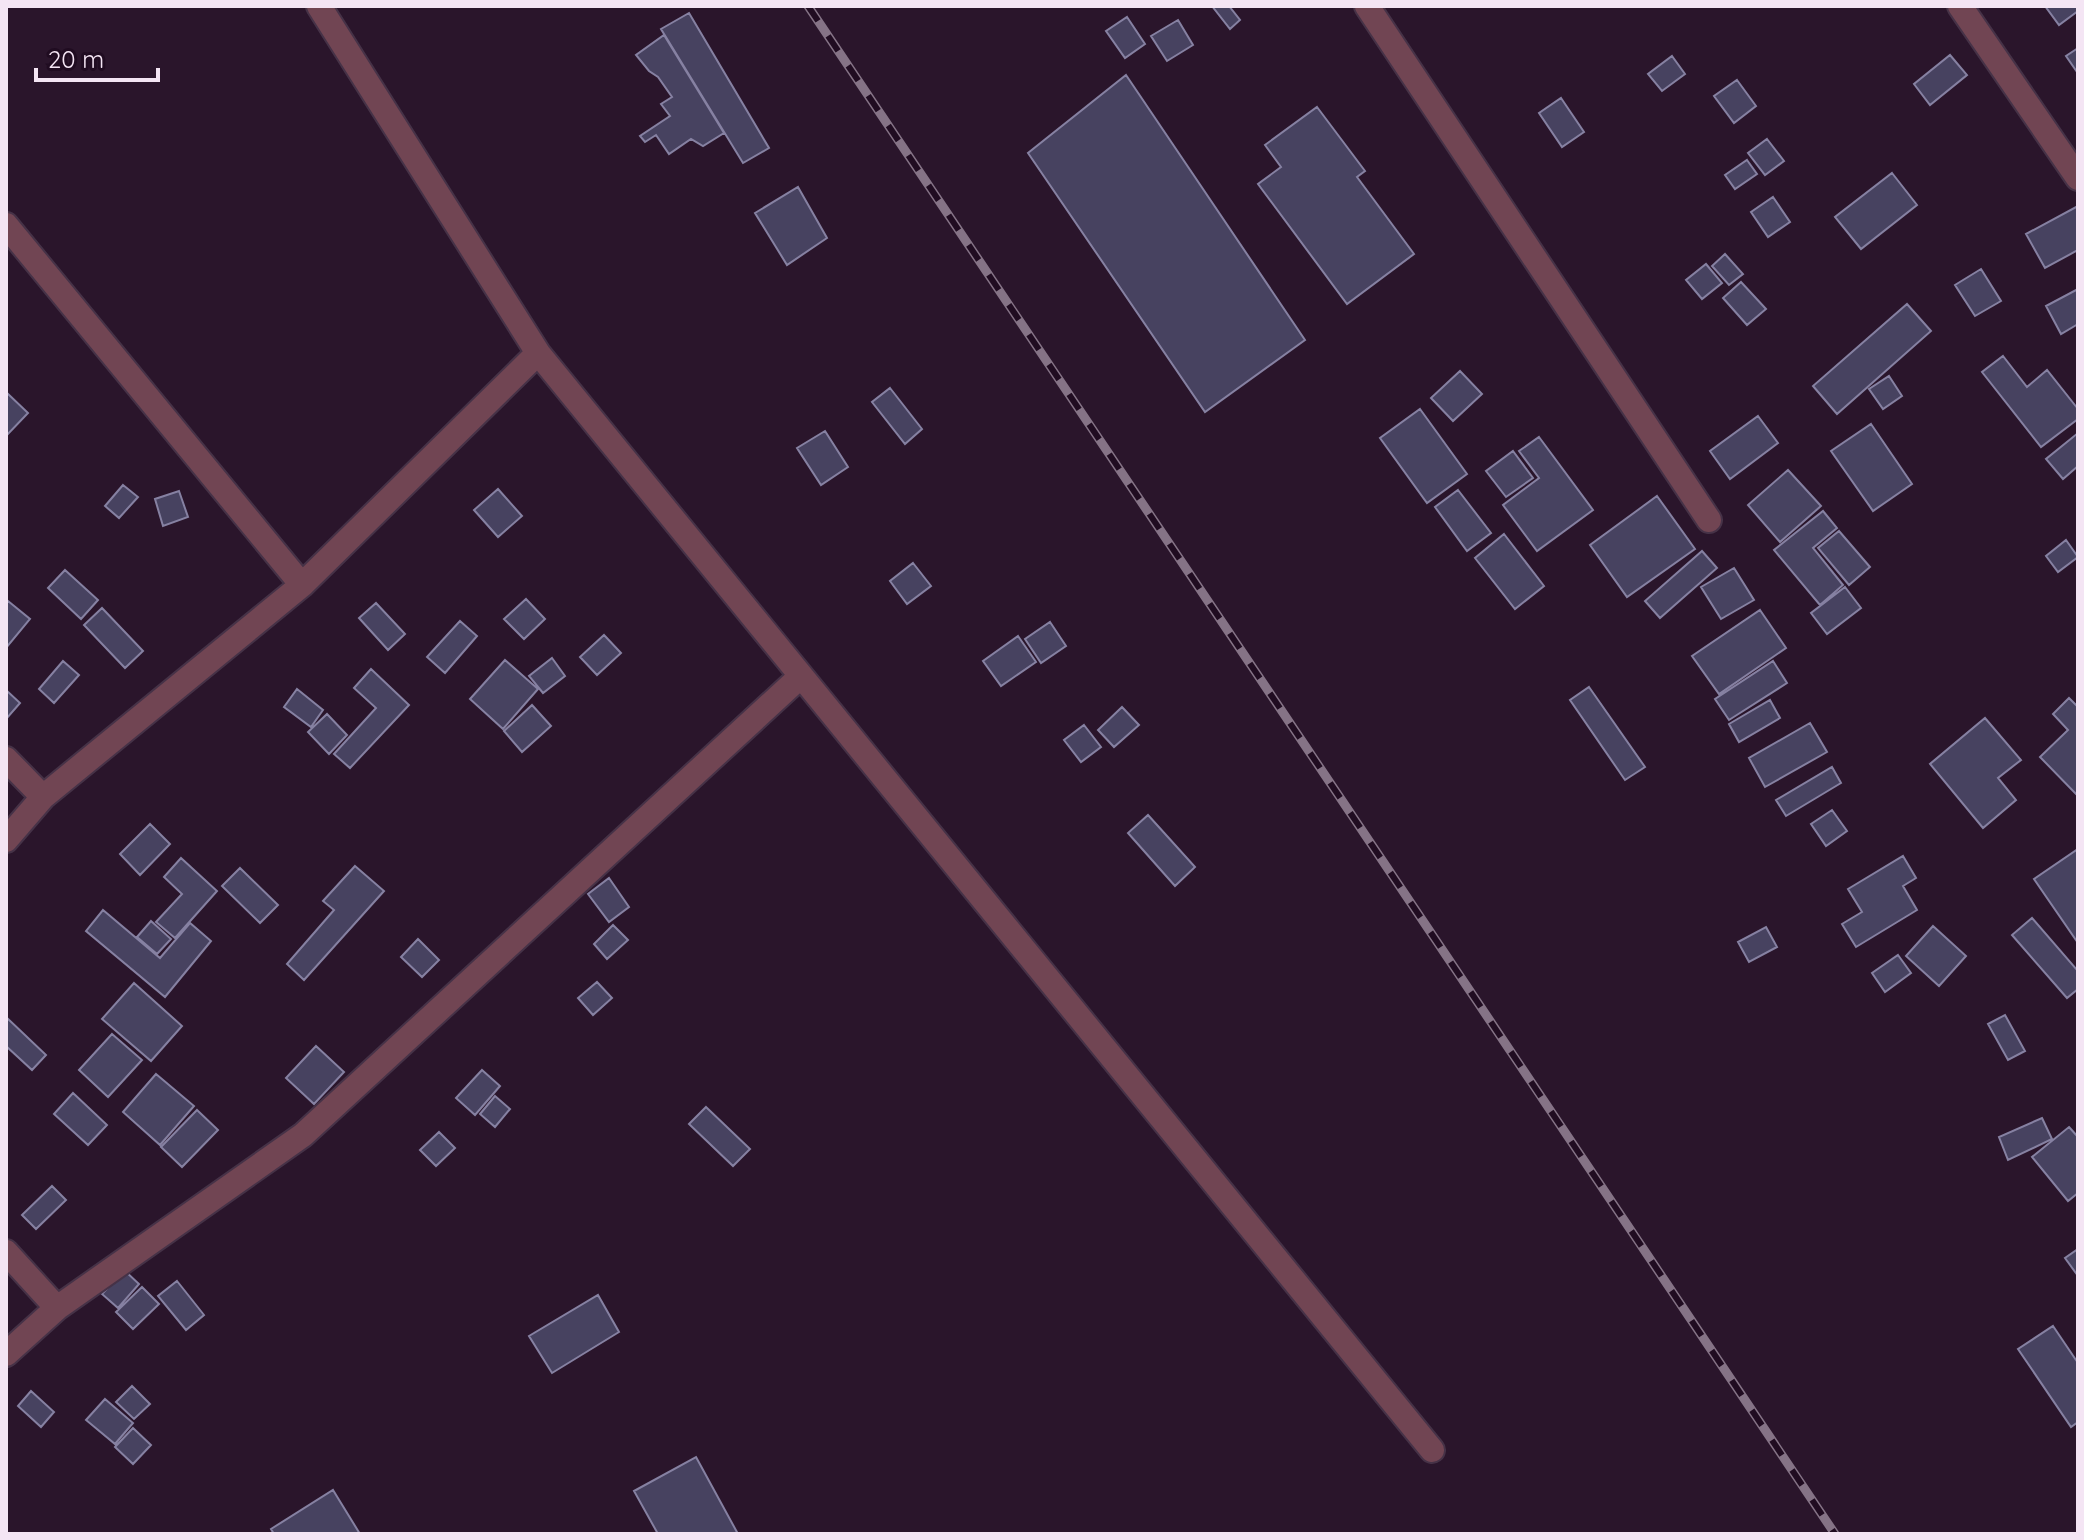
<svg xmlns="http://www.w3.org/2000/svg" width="2084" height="1540" font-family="Quicksand,sans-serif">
  <rect width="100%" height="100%" fill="#2a152b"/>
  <path fill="#474260" stroke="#8681a2" stroke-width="2" d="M1212,6H1229L1240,20L1230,29Z
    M2045,6H2078V11L2059,25Z
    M689,13L769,148L743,163L661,29Z
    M1127,17L1145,44L1125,58L1106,31Z
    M1178,20L1193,45L1167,61L1151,36Z
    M664,35L724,133L703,146L691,139L669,154L656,135L645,142L640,136L670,116L661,104L672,97L658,77L649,71L636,55Z
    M2078,48V71L2077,72L2066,56Z
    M1950,55L1967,75L1930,105L1914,84Z
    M1672,56L1685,74L1662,91L1648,74Z
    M1126,75L1305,340L1205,412L1028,153Z
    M1737,80L1756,106L1734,123L1714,96Z
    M1561,98L1584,132L1562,147L1539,113Z
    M1317,107L1365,171L1357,177L1414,254L1347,304L1258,184L1281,167L1265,145Z
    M1767,139L1784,161L1765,175L1748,153Z
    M1747,160L1757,174L1735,189L1725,175Z
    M1892,173L1917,205L1861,249L1835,217Z
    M798,187L827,238L787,265L755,213Z
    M1773,197L1790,222L1768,237L1751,212Z
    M2078,206V250L2045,268L2026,234Z
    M1725,254L1743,274L1729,285L1712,266Z
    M1706,264L1722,283L1702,299L1686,280Z
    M1981,269L2001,301L1975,316L1955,285Z
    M1741,282L1766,309L1747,325L1723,298Z
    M2078,289V324L2061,334L2046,306Z
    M1907,304L1931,331L1837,414L1813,386Z
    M2003,356L2027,387L2047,370L2078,409V419L2041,447L1982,372Z
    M1460,371L1482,394L1453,421L1431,398Z
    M1889,376L1902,396L1883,409L1869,389Z
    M890,388L922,429L905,444L872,402Z
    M6,392L28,413L6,436Z
    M1420,409L1467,474L1427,503L1380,438Z
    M1758,416L1778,443L1730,479L1710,451Z
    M1871,424L1912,484L1873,511L1831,451Z
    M825,431L848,467L821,485L797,448Z
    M2078,433V466L2063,479L2046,459Z
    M1539,437L1593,510L1537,551L1503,505L1539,478L1519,451Z
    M1513,451L1533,478L1506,497L1486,471Z
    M1788,470L1821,506L1780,542L1748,505Z
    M123,485L138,497L119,518L105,506Z
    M498,489L522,516L498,537L474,510Z
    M1458,490L1491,533L1467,551L1435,507Z
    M179,491L188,517L163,526L155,499Z
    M1657,496L1695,549L1627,597L1590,545Z
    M1823,511L1837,528L1813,548L1843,585L1820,605L1774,550Z
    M1839,531L1870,567L1849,585L1818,548Z
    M1504,534L1544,586L1515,609L1475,558Z
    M2066,540L2078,557L2058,572L2046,556Z
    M1702,551L1717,568L1660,618L1645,601Z
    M913,563L931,586L907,604L890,581Z
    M1734,568L1754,600L1721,619L1701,587Z
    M65,570L98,600L81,619L48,588Z
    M1845,587L1861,608L1827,634L1811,613Z
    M526,599L545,619L524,639L504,619Z
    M8,601L30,619L6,648V604Z
    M376,603L405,634L388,650L359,618Z
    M102,608L143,651L125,668L84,625Z
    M1760,610L1786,648L1719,694L1692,656Z
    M460,621L477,636L445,673L427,657Z
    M1050,622L1066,646L1041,663L1025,639Z
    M604,635L621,653L597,675L580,657Z
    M1018,636L1036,662L1001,686L983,661Z
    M552,658L565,676L543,693L529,676Z
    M505,660L538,689L503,729L470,699Z
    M63,661L79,675L54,703L39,689Z
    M1773,661L1787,683L1729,720L1715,699Z
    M371,669L409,705L350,768L334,754L376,708L354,688Z
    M1589,687L1645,767L1625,780L1570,700Z
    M297,689L323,710L311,727L284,707Z
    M6,690L20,703L7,718L6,716Z
    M2069,698L2078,707V796L2040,757L2068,730L2053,714Z
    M1770,700L1780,718L1739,742L1729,724Z
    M532,705L551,726L522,752L504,731Z
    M1122,707L1139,725L1114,747L1098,730Z
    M327,714L347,735L329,754L308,732Z
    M1985,718L2021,760L1998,778L2016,800L1983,828L1930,764Z
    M1810,723L1827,752L1765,787L1749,758Z
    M1084,725L1101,747L1081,762L1064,740Z
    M1832,767L1841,783L1786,816L1776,800Z
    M1832,810L1847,831L1826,846L1811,824Z
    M1148,815L1195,867L1175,886L1128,833Z
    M150,824L170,844L140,875L120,854Z
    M2078,849V943L2034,879Z
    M1903,856L1916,878L1903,886L1917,910L1856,947L1842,924L1862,912L1848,889Z
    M181,858L217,891L175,938L156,922L182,894L164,877Z
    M355,866L384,891L304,980L287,964L334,910L323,901Z
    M240,868L278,905L260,923L222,886Z
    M609,878L629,907L609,922L588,894Z
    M103,910L160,958L190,923L211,941L165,997L86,931Z
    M2032,918L2078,971V989L2067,998L2012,935Z
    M151,921L171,939L157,954L137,937Z
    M613,925L628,940L607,959L594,944Z
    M1933,926L1966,956L1939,986L1906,956Z
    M1766,927L1777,947L1749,962L1738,942Z
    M418,939L439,960L422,977L401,957Z
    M1898,955L1911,973L1885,992L1872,973Z
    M597,982L612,998L593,1015L578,998Z
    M134,983L182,1026L151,1061L102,1019Z
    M2005,1015L2025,1051L2008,1060L1988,1024Z
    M6,1017L46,1055L32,1070L6,1046Z
    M112,1034L142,1060L108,1097L79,1070Z
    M316,1046L344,1072L314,1104L286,1078Z
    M482,1070L500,1086L475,1115L456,1098Z
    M156,1074L194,1106L160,1145L123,1112Z
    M73,1093L107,1125L88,1145L54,1114Z
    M495,1096L510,1109L495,1127L480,1114Z
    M706,1107L750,1149L733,1166L689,1124Z
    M197,1110L218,1130L182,1167L161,1147Z
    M2042,1118L2052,1139L2008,1160L1999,1137Z
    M2069,1127L2078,1137V1193L2068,1201L2032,1157Z
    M439,1132L455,1148L436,1166L420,1150Z
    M52,1186L66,1200L36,1229L22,1215Z
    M2078,1249V1276L2065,1258Z
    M124,1270L139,1284L118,1308L102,1294Z
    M177,1281L204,1315L186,1330L158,1296Z
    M142,1287L159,1304L133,1329L116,1312Z
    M598,1295L619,1332L552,1373L529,1336Z
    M2053,1326L2078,1363V1422L2071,1427L2018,1349Z
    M132,1386L150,1404L134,1419L116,1402Z
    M31,1391L54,1412L41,1427L18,1406Z
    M105,1399L133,1423L115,1444L86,1420Z
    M133,1428L151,1445L133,1464L115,1447Z
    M696,1457L738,1534H658L634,1491Z
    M333,1490L360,1534H274L271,1529Z"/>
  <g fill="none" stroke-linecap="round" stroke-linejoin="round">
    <defs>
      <path id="minor" d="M319,6L538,353L1432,1450
        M6,225L302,585
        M6,759L43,797
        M6,840L43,797L302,585L538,353
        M6,1252L57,1308
        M6,1354L57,1308L303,1135L801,676"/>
      <path id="tertiary" d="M1367,6L1709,520
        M1960,6L2078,178"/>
    </defs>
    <use href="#minor" stroke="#463247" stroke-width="28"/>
    <use href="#tertiary" stroke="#463247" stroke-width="28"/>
    <use href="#minor" stroke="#714553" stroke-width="24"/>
    <use href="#tertiary" stroke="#714553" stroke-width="24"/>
    <defs>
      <path id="rail" d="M808,6L1835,1534"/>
    </defs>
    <use href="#rail" stroke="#857386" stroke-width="9"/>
    <use href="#rail" stroke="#200c21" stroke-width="6" stroke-dasharray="18" stroke-linecap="butt"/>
  </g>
  <rect width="2084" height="1540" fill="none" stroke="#f4e5f4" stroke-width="16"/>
  <path d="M36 68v12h122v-12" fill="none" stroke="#f4e5f4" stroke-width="4"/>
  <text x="48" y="68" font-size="24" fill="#f4e5f4" stroke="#200c21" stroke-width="6" paint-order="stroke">20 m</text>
</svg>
